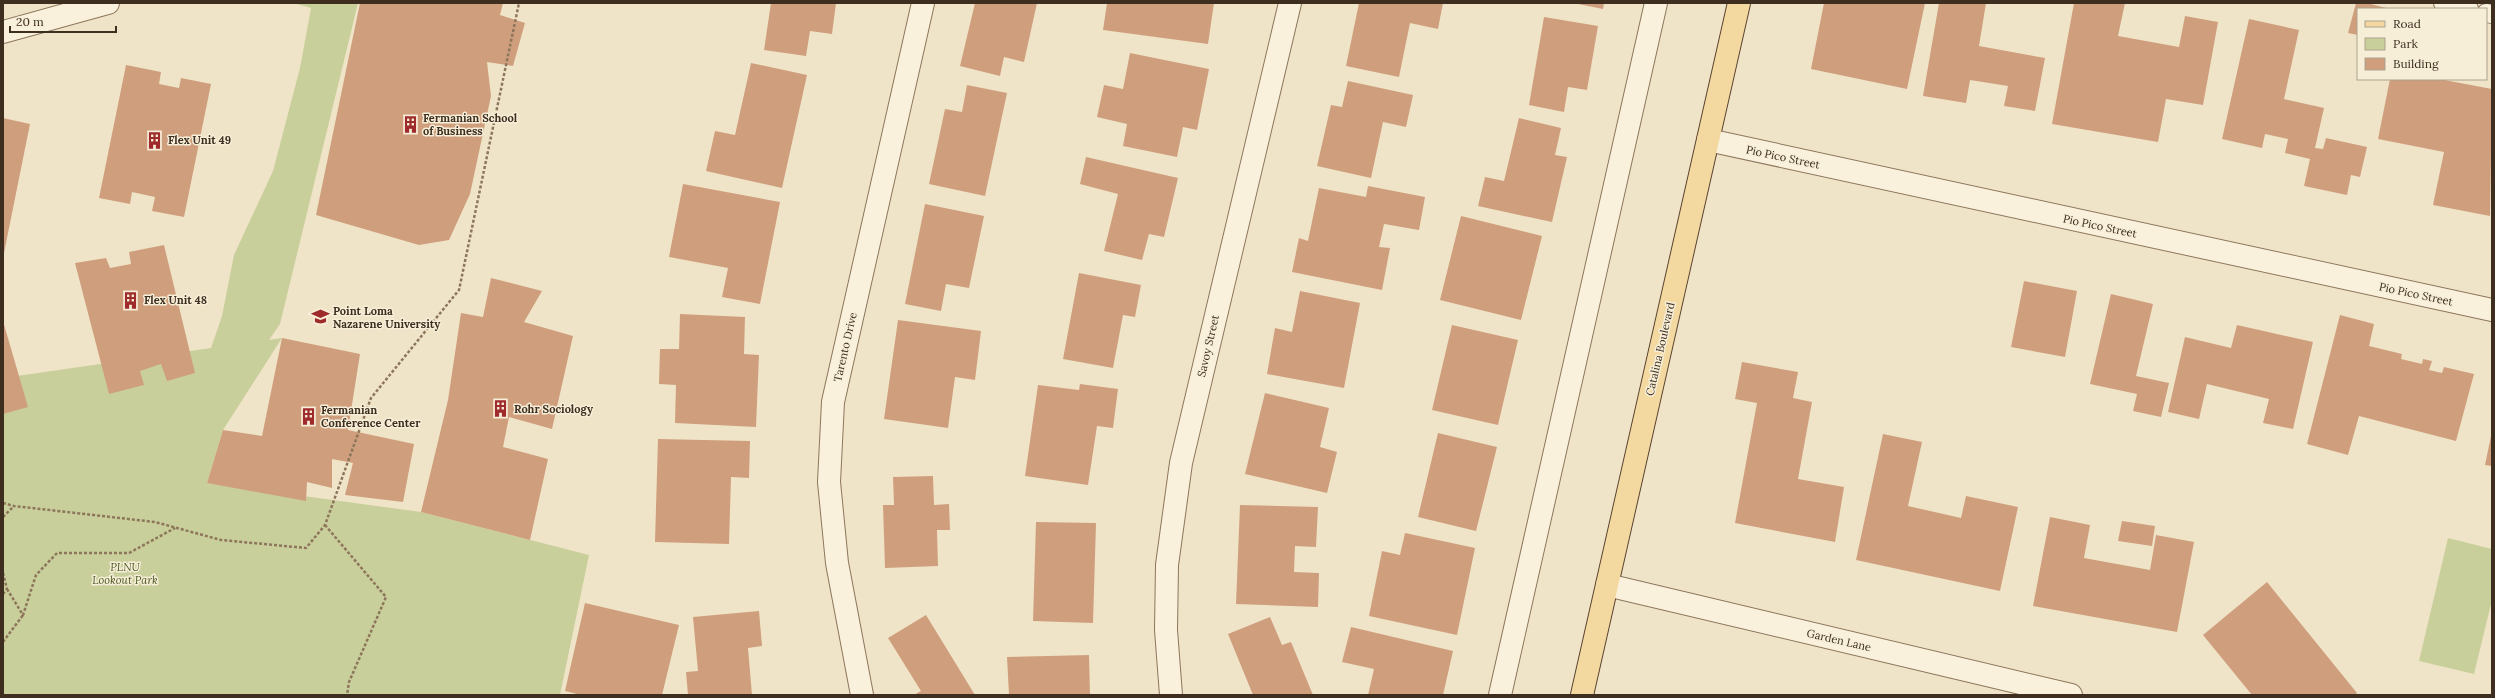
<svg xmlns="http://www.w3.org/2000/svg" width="2495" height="698" font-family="Lora,serif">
  <rect width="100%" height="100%" fill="#f0e4c8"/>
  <path fill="#c9cf9b" d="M293,3H358L280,324L269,340L282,338L223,430L207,483L421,512L589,555L560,695H3V378L211,348L222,316L234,255L273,171L300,68L311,8Z
    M2448,538L2492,549V600L2474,674L2419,661Z"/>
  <path fill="#cf9f7d" d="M360,3H503L500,15L525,23L513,66L487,62L491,96L470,194L449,240L419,245L316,215Z
    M771,3H836L832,34L810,31L806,56L764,50Z
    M975,3H1037L1024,62L1004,57L1000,76L960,66Z
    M1107,3H1214L1208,44L1103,30Z
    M1359,3H1443L1438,29L1410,23L1399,77L1346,66Z
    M1573,3H1604L1603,9Z
    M1824,3H1925L1907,89L1811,69Z
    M1939,3H1986L1979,46L2045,58L2035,111L2004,106L2008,86L1970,80L1966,103L1923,96Z
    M2074,3H2125L2118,36L2179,47L2185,16L2218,22L2203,105L2166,99L2158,142L2052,124Z
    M2356,3H2367L2390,9H2358V35L2348,33Z
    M1544,17L1598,26L1587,90L1568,87L1564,112L1529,105Z
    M2249,19L2299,30L2284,99L2324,108L2315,148L2323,149L2326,138L2367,147L2360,177L2351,175L2347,195L2304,186L2310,159L2285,153L2288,139L2265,134L2262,148L2222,139Z
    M1130,53L1209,69L1197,130L1183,127L1177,157L1123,146L1127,124L1097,117L1104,85L1123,89Z
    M751,63L807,75L782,188L706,171L715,131L735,135Z
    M126,65L161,72L159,84L179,88L181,78L211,84L184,217L152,211L155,197L132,192L130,204L99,198Z
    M2390,79H2439L2492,89L2490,216L2433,205L2444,152L2378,139Z
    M1348,81L1413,95L1406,127L1383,122L1371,178L1317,166L1331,105L1342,107Z
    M967,85L1007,93L985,196L929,184L945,109L962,112Z
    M3,118L30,124L4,253H3Z
    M1519,118L1561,128L1555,155L1567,157L1552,222L1478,206L1485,177L1504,181Z
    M1086,157L1178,178L1164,237L1149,234L1142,260L1104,251L1118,194L1080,184Z
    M683,184L780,202L760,304L722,297L728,268L669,257Z
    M1368,186L1425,197L1419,230L1384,224L1379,247L1390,248L1382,290L1292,272L1299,238L1308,241L1319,188L1366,197Z
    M925,204L984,216L969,288L946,284L941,311L905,304Z
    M1461,216L1542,236L1521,320L1440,300Z
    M164,245L195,373L167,381L161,364L140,371L144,385L109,394L75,263L106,258L110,268L131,264L129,252Z
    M1079,273L1141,285L1135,317L1123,315L1113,368L1063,359Z
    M491,278L542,291L524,322L573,336L552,429L509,417L503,447L548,459L530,540L421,512L448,400L461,313L483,317Z
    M2024,281L2077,291L2065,357L2011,347Z
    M1300,291L1360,303L1344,388L1267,374L1275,328L1292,332Z
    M2111,294L2153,304L2136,376L2169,383L2161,417L2133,411L2137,394L2090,384Z
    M680,314L745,317L744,354L759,355L756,427L675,423L676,385L659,384L660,349H679Z
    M2340,315L2374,324L2369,346L2402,354L2401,359L2422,364L2423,359L2432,361L2429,370L2442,373L2444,367L2474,374L2456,441L2359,416L2348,455L2307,444Z
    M898,320L981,331L975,380L955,377L948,428L884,419Z
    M3,321L28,407L3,414Z
    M1452,325L1518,340L1498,425L1432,410Z
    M2237,325L2313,342L2293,429L2263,423L2269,399L2207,384L2199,419L2168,412L2185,337L2231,348Z
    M282,338L360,354L348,430L414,444L403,502L345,495L353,463L332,459V488L307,482L306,501L207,483L223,430L262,436Z
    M1742,362L1798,372L1793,398L1812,402L1798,479L1844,487L1835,542L1735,523L1757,403L1735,399Z
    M1080,384L1118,389L1113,428L1097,426L1088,485L1025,476L1038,385L1079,390Z
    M1265,393L1329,408L1320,447L1337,452L1327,493L1245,474Z
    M1438,433L1497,447L1476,531L1418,517Z
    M1883,434L1922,442L1908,506L1961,518L1966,496L2018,507L2000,591L1856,560Z
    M2491,436H2492V466L2485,465Z
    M658,439L750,441L749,478L731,477L729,544L655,542Z
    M933,476L934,505L949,504L950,530H937L938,566L885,568L883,505H894L893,477Z
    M1240,505L1318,507L1316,547L1295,546L1294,572L1319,573L1318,607L1236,604Z
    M2050,517L2090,525L2084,558L2150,570L2156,535L2194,542L2177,632L2033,606Z
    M2122,521L2155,526L2152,546L2118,541Z
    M1036,522L1096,523L1093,623L1033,621Z
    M1405,533L1475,548L1457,635L1369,616L1382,551L1400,555Z
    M2267,582L2357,693L2355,695H2252L2203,635Z
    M585,603L679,625L662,695H581L565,691Z
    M759,611L762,646L748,648L752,695H688L686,672L698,671L693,617Z
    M926,615L975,695H914L921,691L888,638Z
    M1270,617L1282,645L1291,642L1313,695H1253L1228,634Z
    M1351,627L1453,651L1443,695H1368L1374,669L1342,662Z
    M1089,655L1090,695H1009L1007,657Z"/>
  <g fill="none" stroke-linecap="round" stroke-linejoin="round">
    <defs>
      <path id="lane" d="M2443,3L2469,9
        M2486,13L2492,14"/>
      <path id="street" d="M3,32L108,3
        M1708,140L2492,310
        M1607,585L2071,695
        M862,695L837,563L829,482L833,402L923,3
        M1171,695L1166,630L1167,565L1181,463L1290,3
        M1500,695L1656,3"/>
      <path id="primary" d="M1582,695L1739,3"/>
    </defs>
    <use href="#lane" stroke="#8d765c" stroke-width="20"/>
    <use href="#street" stroke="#8d765c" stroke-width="24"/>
    <use href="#primary" stroke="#5b4430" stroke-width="24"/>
    <path stroke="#8d765c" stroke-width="2.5" stroke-dasharray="3 2" stroke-linecap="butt" d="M3,503L14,506L155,522L221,540L306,548L325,525L371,398L459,290L519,3
      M3,517L14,506
      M325,525L386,597L349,682L347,695
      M3,573L7,589L3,594
      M7,589L23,615L36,575L57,553H129L175,528
      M3,642L23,615"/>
    <use href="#lane" stroke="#faf1dc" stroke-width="18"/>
    <use href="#street" stroke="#faf1dc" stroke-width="22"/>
    <use href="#primary" stroke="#f3d9a0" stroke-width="22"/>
  </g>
  <defs>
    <symbol id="building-bare" viewBox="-9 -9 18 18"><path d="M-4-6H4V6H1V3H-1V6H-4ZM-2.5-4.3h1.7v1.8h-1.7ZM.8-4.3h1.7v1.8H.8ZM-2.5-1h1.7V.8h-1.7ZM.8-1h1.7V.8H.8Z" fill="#9e2a2b" stroke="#f7eed8" stroke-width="2.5" paint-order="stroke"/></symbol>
    <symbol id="university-bare" viewBox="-9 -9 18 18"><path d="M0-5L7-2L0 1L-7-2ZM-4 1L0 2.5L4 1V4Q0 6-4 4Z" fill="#9e2a2b" stroke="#f7eed8" stroke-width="2.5" paint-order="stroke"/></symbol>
  </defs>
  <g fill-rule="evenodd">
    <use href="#building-bare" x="398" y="112" width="25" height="25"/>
    <use href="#building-bare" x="142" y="128" width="25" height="25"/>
    <use href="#building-bare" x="118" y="288" width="25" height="25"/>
    <use href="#university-bare" x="308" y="304" width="25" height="25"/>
    <use href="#building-bare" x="488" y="396" width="25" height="25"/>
    <use href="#building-bare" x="296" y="404" width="25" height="25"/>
  </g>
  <g text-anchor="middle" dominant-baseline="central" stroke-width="3" stroke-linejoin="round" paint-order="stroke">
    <g font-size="11" font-weight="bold" fill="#3d2e20" stroke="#f7eed8" text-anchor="start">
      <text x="423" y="118">Fermanian School<tspan x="423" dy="13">of Business</tspan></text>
      <text x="168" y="140">Flex Unit 49</text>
      <text x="144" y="300">Flex Unit 48</text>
      <text x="333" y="311">Point Loma<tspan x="333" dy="13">Nazarene University</tspan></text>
      <text x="514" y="409">Rohr Sociology</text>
      <text x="321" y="410">Fermanian<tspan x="321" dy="13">Conference Center</tspan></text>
    </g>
    <g font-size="11" fill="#3d2e20" stroke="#f7eed8">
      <text transform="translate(1783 157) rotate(12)">Pio Pico Street</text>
      <text transform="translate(2100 226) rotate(12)">Pio Pico Street</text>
      <text transform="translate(2416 294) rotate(12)">Pio Pico Street</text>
      <text transform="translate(1208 346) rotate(-77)">Savoy Street</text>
      <text transform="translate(845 347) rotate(-77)">Tarento Drive</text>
      <text transform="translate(1660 349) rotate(-77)">Catalina Boulevard</text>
      <text transform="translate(1839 640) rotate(13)">Garden Lane</text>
    </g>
    <g font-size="11" font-style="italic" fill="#4d5a26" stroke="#f7eed8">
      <text x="125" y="567">PLNU<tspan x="125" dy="13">Lookout Park</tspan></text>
    </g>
  </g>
  <rect width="2495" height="698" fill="none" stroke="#3d2e20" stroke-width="8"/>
  <rect x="2357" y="8" width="130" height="72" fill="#f7eed8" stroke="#ada18e"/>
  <rect x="2365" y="21" width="20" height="6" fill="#f3d9a0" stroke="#ada18e"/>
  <text x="2393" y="28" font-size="12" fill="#3d2e20">Road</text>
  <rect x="2365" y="38" width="20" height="12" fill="#c9cf9b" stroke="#ada18e"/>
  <text x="2393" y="48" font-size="12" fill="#3d2e20">Park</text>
  <rect x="2365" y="58" width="20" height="12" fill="#cf9f7d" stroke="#ada18e"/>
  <text x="2393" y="68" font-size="12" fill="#3d2e20">Building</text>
  <path d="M10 26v6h106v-6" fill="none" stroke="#3d2e20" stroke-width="2"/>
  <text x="16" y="26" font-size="12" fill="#3d2e20" stroke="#f7eed8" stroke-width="3" paint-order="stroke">20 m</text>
</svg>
